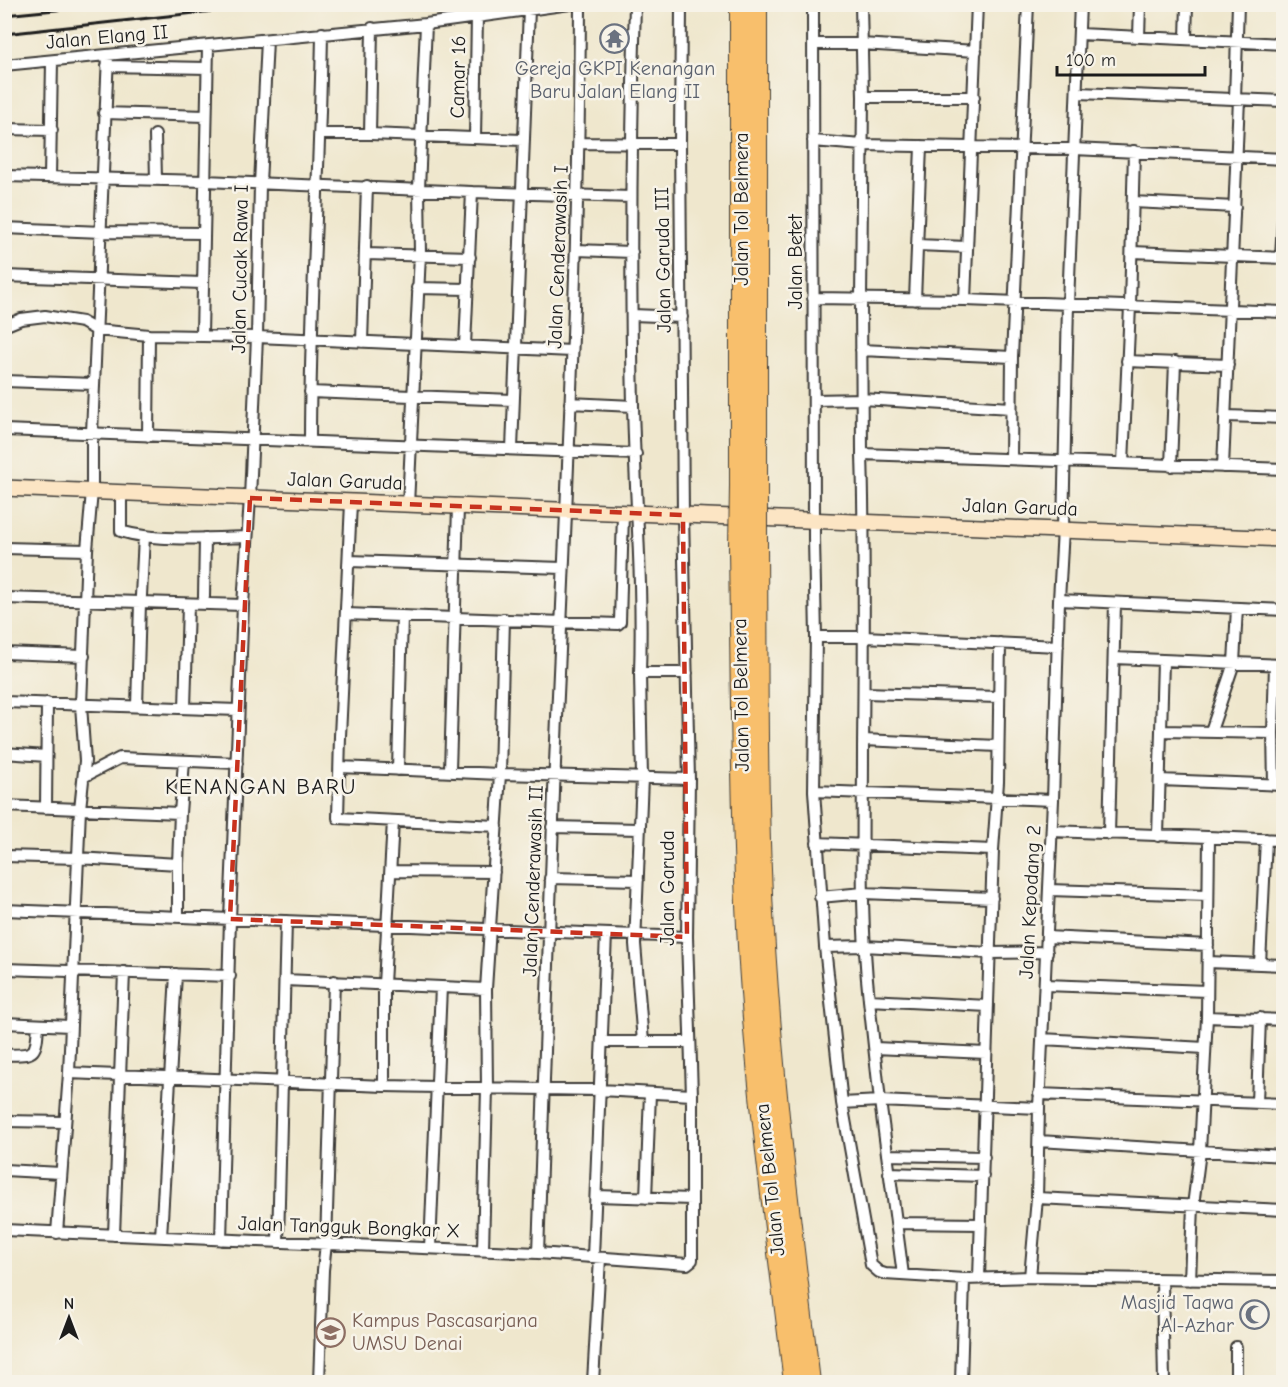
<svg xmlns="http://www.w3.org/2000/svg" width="1288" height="1387" font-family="'Comic Neue',sans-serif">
  <rect width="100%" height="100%" fill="#f7f3e8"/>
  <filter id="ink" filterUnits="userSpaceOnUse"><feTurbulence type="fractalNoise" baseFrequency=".0167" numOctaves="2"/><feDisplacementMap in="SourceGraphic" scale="12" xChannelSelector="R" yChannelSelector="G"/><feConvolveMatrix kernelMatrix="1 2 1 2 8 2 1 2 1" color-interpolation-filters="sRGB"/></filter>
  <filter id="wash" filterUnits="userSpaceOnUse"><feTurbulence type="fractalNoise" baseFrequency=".008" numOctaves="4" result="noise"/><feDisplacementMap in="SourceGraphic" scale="24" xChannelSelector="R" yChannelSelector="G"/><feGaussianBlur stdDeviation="1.35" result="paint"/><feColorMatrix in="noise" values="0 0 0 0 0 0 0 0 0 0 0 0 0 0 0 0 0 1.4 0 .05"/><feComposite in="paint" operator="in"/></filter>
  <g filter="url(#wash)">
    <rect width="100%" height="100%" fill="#efe7cd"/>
  </g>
  <g filter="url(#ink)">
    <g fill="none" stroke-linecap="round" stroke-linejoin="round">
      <defs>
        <path id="street" d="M635,4C631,138 630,271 633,405C635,494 643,583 640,673
          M813,4L814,538L816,637L814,791L825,947L842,1103L871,1265L879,1272L885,1274L964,1279L1030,1277L1284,1281
          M861,4L863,97L861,299L862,454L1284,469
          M372,28L370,134L523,140
          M1080,34L1284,44
          M1139,37L1140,4
          M1186,39L1187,4
          M813,44H861L976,51
          M4,65L426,24L570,4
          M107,66L207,68
          M1078,93L1284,101
          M863,97H974
          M1235,99L1238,4
          M104,113L206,116
          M4,129L52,130
          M320,134H370
          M155,135L156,180
          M475,138L477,16
          M813,141L862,145L1074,149L1284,159
          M580,143L680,144
          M4,176L205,181L472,192L631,197
          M50,177L52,61
          M1133,202L1235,207
          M4,228L102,232L204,233
          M917,245L967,247
          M576,250L632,252
          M1132,252L1284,258
          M366,254L470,257
          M1281,258L1284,200
          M4,276L202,283
          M417,288L468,289
          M813,298L965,300L1284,312
          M915,300L921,146
          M965,300L977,4
          M633,315L682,317
          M4,326L21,319L45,316L82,322L96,330L149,335L257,337L572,351
          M202,335L208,46
          M362,342L367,186
          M465,346L472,192
          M861,350L1012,357
          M1127,361L1228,365
          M4,381L94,384
          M310,392L513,400
          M814,400L862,399L1011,408
          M570,403L633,406
          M1226,416L1284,418
          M4,430L636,454
          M148,436L149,335
          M310,441C310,305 320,169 322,33
          M512,449L529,9
          M862,454C865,552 864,651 863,750C863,833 860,917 869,1000L988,1006
          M1011,459L1012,357L1028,4
          M1123,463L1130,306L1134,151
          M1171,466L1175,362
          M1223,467L1239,99
          M121,492V531C154,542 212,538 247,537
          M351,503L340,736L338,818L497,826
          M408,505L420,254L419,189L426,24
          M4,548L87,550
          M349,561L563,568
          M141,596L144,536
          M204,597L205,538
          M4,598L243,605
          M1059,600L1284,610
          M346,614L618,624L620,622L623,513
          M816,637H864L1058,646
          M4,653L84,656
          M1114,658L1284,665
          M864,693L998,697
          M4,702L238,710
          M137,706L140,603
          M185,708L188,605
          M1161,731L1273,733L1275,665
          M1211,731L1234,663L1237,608
          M1273,733L1274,784
          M863,740L998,746
          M4,753L46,756
          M340,767L500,774L689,779
          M398,770L402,616
          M450,770L458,507
          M85,776L120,758L237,763
          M1160,780L1284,785
          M814,791L1053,800
          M4,806L180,813L178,864V917
          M46,808L47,703
          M180,813L184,761
          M552,827L639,829
          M1052,831L1284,840
          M1109,834L1115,603
          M1158,836L1163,661
          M817,843L993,850
          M4,856L78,858L178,864
          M391,871L494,872
          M550,878L638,880
          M1049,890L1208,895
          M820,897L863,893L992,898
          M4,910L687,937
          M1047,937L1208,945
          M825,947L864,946L990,953L1047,952
          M1208,962L1284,965
          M1260,964L1266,839
          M4,969L230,976
          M285,980L486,989
          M1045,985L1207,991
          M869,1000L880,1101L903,1275
          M1207,1017L1284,1020
          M4,1023L70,1026
          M1042,1039L1205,1048
          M603,1042H690
          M643,1042L635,944L642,778L640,673H687
          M875,1048L986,1053
          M4,1055C35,1054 36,1057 38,1025
          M69,1073L384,1086L600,1090L692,1095
          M384,1086V984L393,821
          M1039,1094L1284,1104
          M842,1103L880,1101L1039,1108
          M1257,1103L1260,1018
          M4,1121L65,1122
          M1039,1141L1284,1156
          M887,1155L984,1157
          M4,1170L61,1173
          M889,1173L983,1176
          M596,1196L692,1199
          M646,1198L650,1093
          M1037,1198L1284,1210
          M896,1223L981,1224
          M4,1230L538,1253L687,1264L692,1260V1095L687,937L689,779L683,515L680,144L681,4
          M57,1233L69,1073L80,809L85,761L81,705L87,550L92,491V433L108,55
          M114,1235L124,972
          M161,1237L176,974
          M221,1240L230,919L243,605L250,498L257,337L260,184L267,40
          M278,1242L286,921
          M430,1248L441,987
          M483,1250L487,1088L486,989L500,774L504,619
          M538,1253C545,1090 548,926 555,763C566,511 579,258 580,4
          M593,1257L606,934
          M1030,1277L1037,1198L1039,1108L1053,800L1059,600L1063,529L1068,304L1080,4
          M979,1278L993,850L998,782L1000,643
          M1162,1280L1164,1382
          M1190,1280L1193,1206L1200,1151L1207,1017L1209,838
          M1236,1347V1382
          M319,1382L323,1270L326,1244L334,981
          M593,1382L600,1258
          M961,1382L964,1279"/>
        <path id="secondary" d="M4,488L1284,539"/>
        <path id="highway" d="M757,4V484
          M740,486V4
          M757,544C758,683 756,823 766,962C775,1103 793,1243 810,1382
          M739,547C741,686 741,825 749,964C758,1104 777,1243 794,1382"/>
      </defs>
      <use href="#street" stroke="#3c3a37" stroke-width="14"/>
      <use href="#secondary" stroke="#3c3a37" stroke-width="18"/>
      <use href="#highway" stroke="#3c3a37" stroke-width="22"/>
      <use href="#street" stroke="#fff" stroke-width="10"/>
      <use href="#secondary" stroke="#fce5c4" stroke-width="15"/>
      <use href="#highway" stroke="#f8bf6c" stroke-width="20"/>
      <path stroke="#1c1c1c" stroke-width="3" d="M4,15L117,4
        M4,34L277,4"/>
      <defs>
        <path id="highway-bridge" d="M757,544V484
          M739,547L740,486"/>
      </defs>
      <use href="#highway-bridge" stroke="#3c3a37" stroke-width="22" stroke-linecap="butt"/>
      <use href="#highway-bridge" stroke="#f8bf6c" stroke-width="20"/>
    </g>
  </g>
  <path fill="none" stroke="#c8321e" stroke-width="4.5" stroke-dasharray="12 8" stroke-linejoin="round" d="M250,498L683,515L687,937L230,919Z"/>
  <defs>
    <symbol id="temple-ring" viewBox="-11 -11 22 22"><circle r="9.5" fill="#f7f3e8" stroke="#6b7280" stroke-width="1.5"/><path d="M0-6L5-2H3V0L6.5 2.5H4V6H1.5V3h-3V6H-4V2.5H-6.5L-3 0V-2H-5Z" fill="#6b7280"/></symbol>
    <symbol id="mosque-ring" viewBox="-11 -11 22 22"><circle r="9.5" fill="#f7f3e8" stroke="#6b7280" stroke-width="1.5"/><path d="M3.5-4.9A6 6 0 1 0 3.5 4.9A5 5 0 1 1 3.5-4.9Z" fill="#6b7280"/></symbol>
    <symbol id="university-ring" viewBox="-11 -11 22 22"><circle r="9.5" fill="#f7f3e8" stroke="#8d6e63" stroke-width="1.5"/><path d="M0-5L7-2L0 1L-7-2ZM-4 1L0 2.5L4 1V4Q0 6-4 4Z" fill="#8d6e63"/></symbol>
  </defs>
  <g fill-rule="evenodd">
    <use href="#temple-ring" x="598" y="22" width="33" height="33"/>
    <use href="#mosque-ring" x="1238" y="1298" width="33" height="33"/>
    <use href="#university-ring" x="314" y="1316" width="33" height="33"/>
  </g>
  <g text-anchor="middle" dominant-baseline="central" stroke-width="5" stroke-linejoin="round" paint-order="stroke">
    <g font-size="20" fill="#1c1c1c" stroke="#f7f3e8">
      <text transform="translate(107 37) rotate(-5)">Jalan Elang II</text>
      <text transform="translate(458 77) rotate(-89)">Camar 16</text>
      <text transform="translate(741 209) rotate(-90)">Jalan Tol Belmera</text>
      <text transform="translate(558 257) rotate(-88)">Jalan Cenderawasih I</text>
      <text transform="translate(663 260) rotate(-91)">Jalan Garuda III</text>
      <text transform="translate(795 262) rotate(-90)">Jalan Betet</text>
      <text transform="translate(240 269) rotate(-89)">Jalan Cucak Rawa I</text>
      <text transform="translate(345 481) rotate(2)">Jalan Garuda</text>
      <text transform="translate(1020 507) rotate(2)">Jalan Garuda</text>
      <text transform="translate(741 695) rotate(-91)">Jalan Tol Belmera</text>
      <text transform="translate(533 881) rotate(-88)">Jalan Cenderawasih II</text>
      <text transform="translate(667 888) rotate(-90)">Jalan Garuda</text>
      <text transform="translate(1030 902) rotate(-87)">Jalan Kepodang 2</text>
      <text transform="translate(770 1180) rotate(-96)">Jalan Tol Belmera</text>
      <text transform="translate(349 1227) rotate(2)">Jalan Tangguk Bongkar X</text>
    </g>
    <g font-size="20" fill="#5b616d" stroke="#f7f3e8">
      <text x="615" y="68">Gereja GKPI Kenangan<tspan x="615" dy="23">Baru Jalan Elang II</tspan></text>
      <text x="1234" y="1302" text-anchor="end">Masjid Taqwa<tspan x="1234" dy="23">Al-Azhar</tspan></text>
    </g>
    <g font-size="20" fill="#785e54" stroke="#f7f3e8" text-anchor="start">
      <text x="352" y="1320">Kampus Pascasarjana<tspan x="352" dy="23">UMSU Denai</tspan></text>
    </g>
    <g font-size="22" letter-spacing="1.5" fill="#1c1c1c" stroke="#f7f3e8">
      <text x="261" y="787">KENANGAN BARU</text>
    </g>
  </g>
  <rect width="1288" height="1387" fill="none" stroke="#f7f3e8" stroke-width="24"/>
  <g transform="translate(69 1318)" stroke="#f7f3e8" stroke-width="4.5" paint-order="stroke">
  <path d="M0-4.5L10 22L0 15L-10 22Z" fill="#1c1c1c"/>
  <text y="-9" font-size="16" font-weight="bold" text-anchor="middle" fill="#1c1c1c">N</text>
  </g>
  <path d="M1057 66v9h148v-9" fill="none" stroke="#1c1c1c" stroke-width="3"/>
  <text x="1066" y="66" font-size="18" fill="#1c1c1c" stroke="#f7f3e8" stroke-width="4.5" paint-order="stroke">100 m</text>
</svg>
